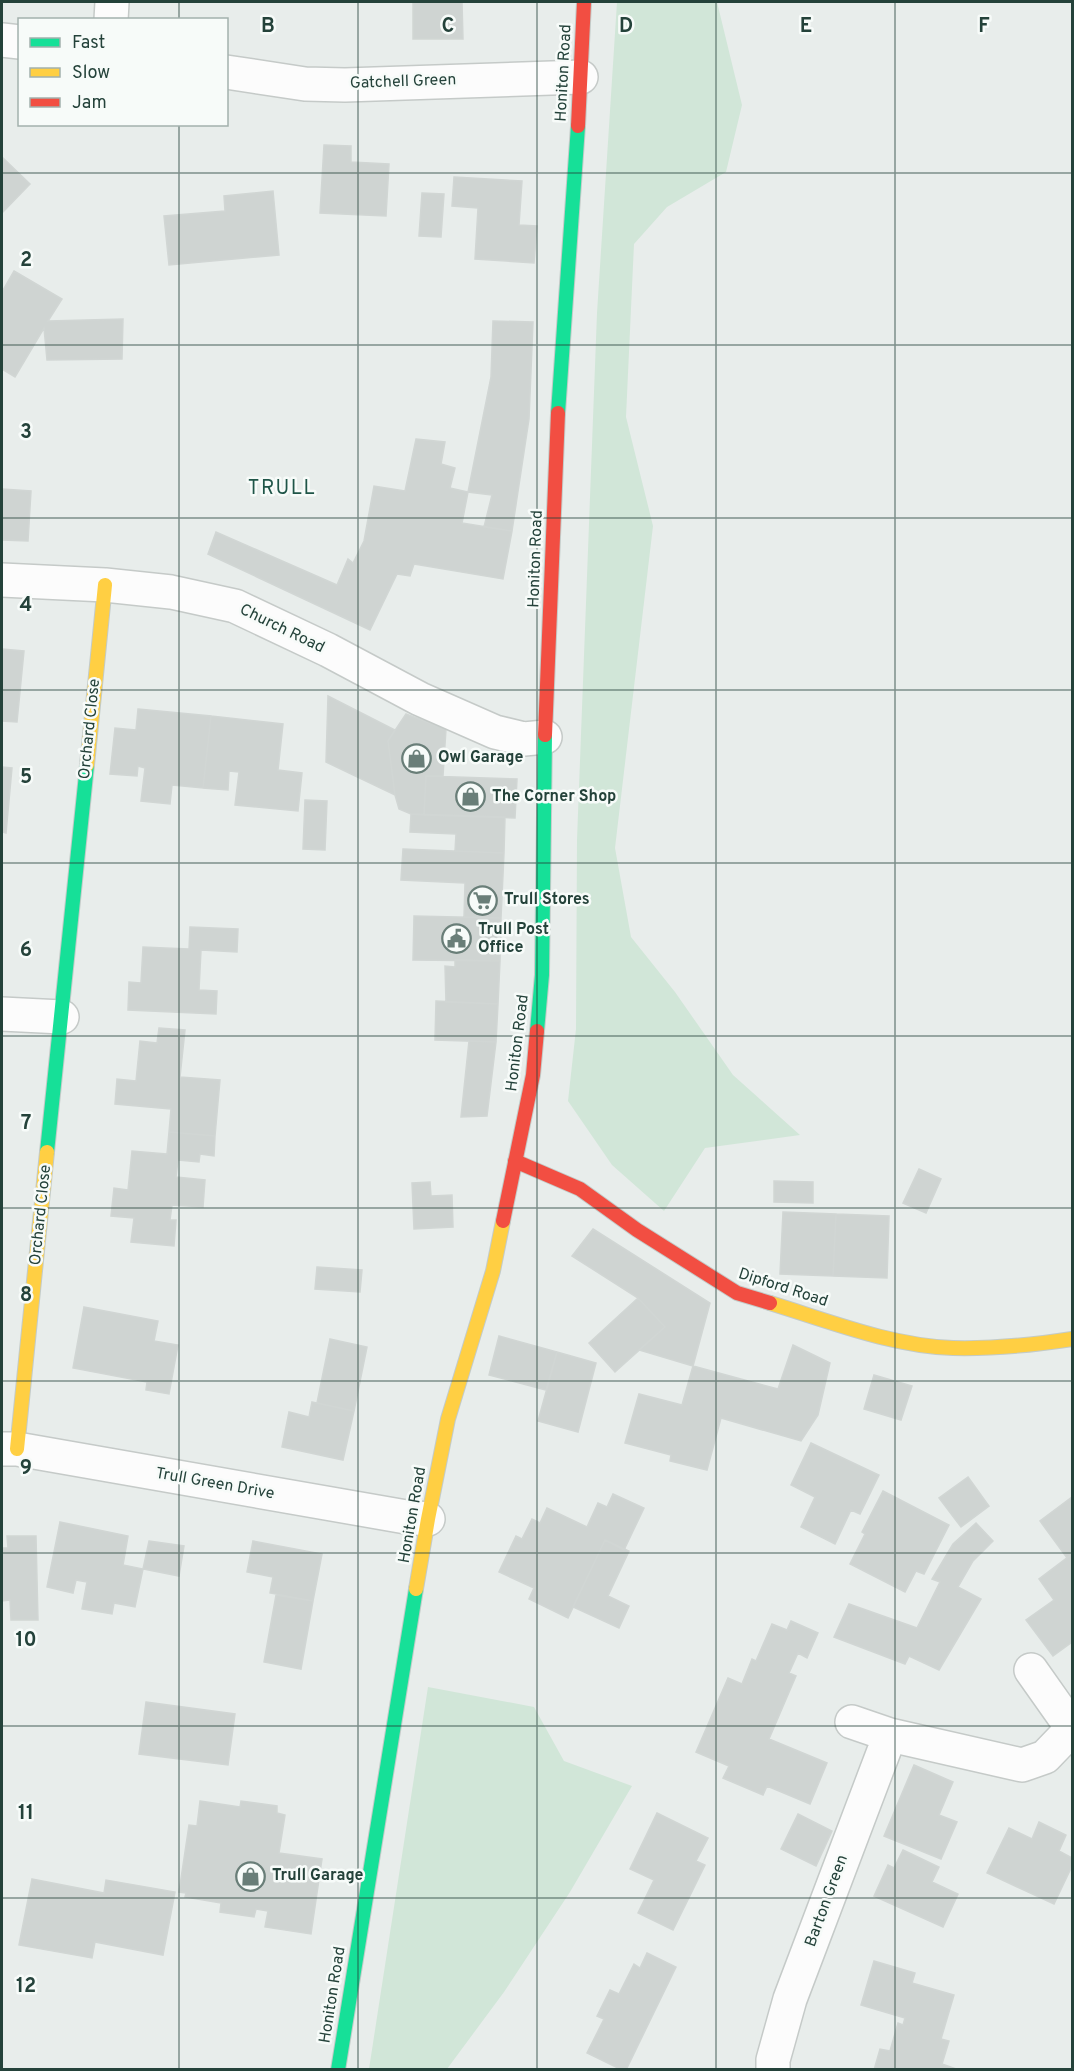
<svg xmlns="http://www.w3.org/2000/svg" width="1074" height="2071" font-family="Overpass,sans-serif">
  <rect width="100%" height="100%" fill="#e8edeb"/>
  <path fill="#d1e6d8" d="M617,2H717L742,105L726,172L667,207L634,244L626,417L653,526L615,848L631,937L675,992L733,1075L800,1135L705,1148L664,1211L612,1165L568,1101L576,1029L577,840L597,313Z
    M428,1687L534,1707L564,1761L632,1786L570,1892L504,1992L447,2069H369Z"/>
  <path fill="#cfd4d2" stroke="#d1d6d4" stroke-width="1.5" d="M413,2H462L463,39H413Z
    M324,145L351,146V162L389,164L386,216L320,213Z
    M2,157L30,184L3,212L2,211Z
    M454,177L522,181L519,225L537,226L534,263L475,259L478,208L452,206Z
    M273,191L279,255L169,265L164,216L225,211L224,196Z
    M422,193L444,194L441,237L419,236Z
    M14,271L62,299L48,321L123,319L122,359L47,360L44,328L15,377L2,369V292Z
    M493,321L533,322L529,419L512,531L484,527L492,495L468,492L491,377Z
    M416,439L445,442L441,464L455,468L450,488L468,492L462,523L512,531L503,579L414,564L410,576L397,574L370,630L208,554L216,532L337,585L348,559L353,563L364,541L374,486L405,491Z
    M2,489L31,491L28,541L2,540Z
    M2,649L24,651L17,722L2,721Z
    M328,696L395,730L388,741L395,795L326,762Z
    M138,709L211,716L203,788L172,785L170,804L141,801L145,768L138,766L137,776L110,774L115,728L136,730Z
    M406,714L446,729L443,776H426L424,815L411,814L399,809L395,795L388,741Z
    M211,716L283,724L278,770L302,773L298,811L235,805L239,772L229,771L228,790L203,788Z
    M2,767L12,768L6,833L2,832Z
    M426,776L517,779L515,818L424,815Z
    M305,800L327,801L325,850L303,849Z
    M411,814L505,817L504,853L455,851L456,834L410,832Z
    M403,849L504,853L501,918L464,917L465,883L401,880Z
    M414,916L501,918L500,961L413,960Z
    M190,927L238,929L237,952L201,950L199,990L217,991L216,1014L128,1010L129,982L141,983L143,947L189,949Z
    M455,960L500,961L498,1004L446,1002L445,966L455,967Z
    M436,1001L498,1004L496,1042L435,1040Z
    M159,1028L185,1030L180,1077L220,1080L215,1136L169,1132L171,1109L115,1104L117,1079L136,1081L140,1041L157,1043Z
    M469,1041L496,1042L487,1116L461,1117Z
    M169,1132L215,1136L214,1156L200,1154L199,1162L178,1160L176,1177L205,1180L203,1207L172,1205L170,1220H176L174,1246L131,1242L134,1218L111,1216L114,1188L128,1190L132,1151L167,1154Z
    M919,1169L941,1179L926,1213L903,1203Z
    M774,1181L813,1182V1203L774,1202Z
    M430,1182L431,1196L452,1195L453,1227L414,1229L412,1183Z
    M783,1212L836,1214L833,1276L780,1274Z
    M836,1214L889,1216L887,1278L833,1276Z
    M593,1229L710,1303L693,1366L639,1350L665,1327L638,1298L572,1256Z
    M317,1267L362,1270L360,1292L315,1289Z
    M638,1298L665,1327L615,1372L589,1343Z
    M84,1307L158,1321L154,1341L178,1345L169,1394L146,1390L147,1382L73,1368Z
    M499,1336L557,1352L546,1390L489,1375Z
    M330,1339L367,1347L354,1411L317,1403Z
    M793,1345L830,1363L818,1415L801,1441L721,1418L707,1470L670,1461L671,1455L625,1443L639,1394L682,1405L693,1366L778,1389Z
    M557,1352L596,1363L578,1432L538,1421Z
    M874,1375L912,1386L901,1420L864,1409Z
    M312,1402L354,1411L343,1460L282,1447L289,1412L309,1417Z
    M811,1443L879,1475L860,1514L851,1510L835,1544L801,1527L815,1497L791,1485Z
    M968,1477L989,1506L961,1527L939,1498Z
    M883,1491L949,1525L924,1574L916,1571L905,1592L850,1564L865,1534L862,1532Z
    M613,1494L644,1508L624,1550L605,1540L568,1618L529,1599L534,1588L499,1572L516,1536L522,1539L532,1519L540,1523L547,1508L587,1527L598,1503L607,1507Z
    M1072,1497V1554L1067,1558L1040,1521Z
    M60,1522L128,1536L123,1565L143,1569L135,1607L114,1603L112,1614L82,1609L87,1582L76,1580L73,1593L47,1587Z
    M976,1523L993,1541L973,1561L958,1587L981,1599L939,1670L909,1656L905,1664L834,1637L849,1604L917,1628L940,1582L932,1579L953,1544Z
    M7,1536H36L38,1620H11L10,1600L2,1601V1548H8Z
    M605,1540L629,1551L608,1596L629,1606L619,1628L573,1607Z
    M149,1541L184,1546L179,1576L143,1569Z
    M253,1541L322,1554L313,1601L270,1593L273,1577L247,1572Z
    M1072,1554V1642L1053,1656L1026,1620L1054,1600L1039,1579Z
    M276,1595L313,1601L301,1669L264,1662Z
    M791,1621L818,1633L807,1658L798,1653L789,1673L796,1676L769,1739L827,1763L810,1804L767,1786L763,1795L723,1778L729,1766L696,1752L728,1678L742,1684L752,1659L756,1661L772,1624L787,1630Z
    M146,1702L235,1714L228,1765L139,1754Z
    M914,1765L953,1782L939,1815L957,1822L941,1859L884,1836Z
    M200,1801L240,1807L241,1801L277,1806V1813L285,1815L279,1853L322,1859L311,1934L265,1927L268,1911L256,1909L254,1917L220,1912L221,1903L185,1897L186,1893L179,1892L189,1825L197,1826Z
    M657,1813L708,1838L696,1861L705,1865L673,1930L638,1913L654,1880L630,1869Z
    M798,1814L832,1831L816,1866L781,1849Z
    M1039,1822L1066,1835L1059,1851L1072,1858V1866L1054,1904L987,1873L1009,1828L1032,1839Z
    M903,1850L939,1867L932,1882L958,1894L943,1927L874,1896L888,1865L894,1868Z
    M32,1879L104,1893L106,1880L175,1892L163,1955L95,1942L92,1958L19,1945Z
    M647,1953L676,1967L626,2070H622L587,2053L604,2019L597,2016L610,1990L619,1994L634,1964L640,1968Z
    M874,1961L915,1973L912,1983L954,1995L941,2039L949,2041L942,2064L959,2070H874L880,2049L890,2051L898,2023L903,2025L905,2018L861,2005Z"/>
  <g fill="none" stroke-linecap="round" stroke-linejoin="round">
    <defs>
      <path id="street" d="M111,20L112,2
        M2,40L20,42
        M226,72L305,84L345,85L581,77
        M2,580L105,585L171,592L235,606L328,650L420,699L495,732L524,739L545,737
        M2,1014L62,1017
        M2,1449H17L406,1517L428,1519
        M1031,1670L1072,1728
        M852,1722L890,1735
        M773,2070V2060L790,1999L890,1735L1022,1765L1045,1757L1072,1729"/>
      <path id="fast" d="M558,413L578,126
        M537,1031L542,975L545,735
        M47,1152L87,765
        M338,2070L416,1589"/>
      <path id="slow" d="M87,765L105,585
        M770,1303C829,1321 891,1346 953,1348C993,1349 1033,1345 1072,1339
        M17,1449L47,1152
        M416,1589L428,1519L448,1419L493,1271L503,1221"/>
      <path id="jam" d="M578,126L584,2
        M545,735L558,413
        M515,1161L580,1189L637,1230L737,1293L770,1303
        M503,1221L533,1075L537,1031"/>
    </defs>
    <use href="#street" stroke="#c5cac8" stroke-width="36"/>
    <use href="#fast" stroke="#c3cbc8" stroke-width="16"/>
    <use href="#slow" stroke="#c3cbc8" stroke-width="16"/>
    <use href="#jam" stroke="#c3cbc8" stroke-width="16"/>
    <use href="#street" stroke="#fcfcfc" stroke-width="33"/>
    <use href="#fast" stroke="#16e098" stroke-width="14"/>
    <use href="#slow" stroke="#ffcf43" stroke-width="14"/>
    <use href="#jam" stroke="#f24e42" stroke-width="14"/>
  </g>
  <path fill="none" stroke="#24423a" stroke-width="1.5" stroke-opacity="0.55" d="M179,2V20M358,2V2070M537,2V2070M716,2V2070M895,2V2070M179,124V2070M2,173H1072M2,345H1072M2,518H1072M2,690H1072M2,863H1072M2,1036H1072M2,1208H1072M2,1381H1072M2,1553H1072M2,1726H1072M2,1898H1072"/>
  <defs>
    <symbol id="shop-ring" viewBox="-11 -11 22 22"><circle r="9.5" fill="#f7fbf9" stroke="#697e78" stroke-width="1.5"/><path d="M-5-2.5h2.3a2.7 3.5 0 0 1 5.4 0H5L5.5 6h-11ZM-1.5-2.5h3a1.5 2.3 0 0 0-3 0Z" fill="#697e78"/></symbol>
    <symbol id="supermarket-ring" viewBox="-11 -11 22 22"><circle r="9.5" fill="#f7fbf9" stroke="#697e78" stroke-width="1.5"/><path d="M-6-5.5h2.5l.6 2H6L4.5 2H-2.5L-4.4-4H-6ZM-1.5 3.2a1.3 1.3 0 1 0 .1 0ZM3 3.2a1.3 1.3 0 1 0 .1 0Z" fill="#697e78"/></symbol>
    <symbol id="civic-ring" viewBox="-11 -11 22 22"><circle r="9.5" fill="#f7fbf9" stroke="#697e78" stroke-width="1.5"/><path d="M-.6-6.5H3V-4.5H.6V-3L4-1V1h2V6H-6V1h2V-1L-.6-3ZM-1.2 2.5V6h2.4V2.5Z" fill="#697e78"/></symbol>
  </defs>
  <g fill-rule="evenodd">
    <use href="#shop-ring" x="400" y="742" width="33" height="33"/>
    <use href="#shop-ring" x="454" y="780" width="33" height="33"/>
    <use href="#supermarket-ring" x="466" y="884" width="33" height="33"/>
    <use href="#civic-ring" x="440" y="922" width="33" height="33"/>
    <use href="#shop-ring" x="234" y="1860" width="33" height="33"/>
  </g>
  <g text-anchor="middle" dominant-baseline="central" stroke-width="5" stroke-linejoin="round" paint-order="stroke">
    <g font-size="16" fill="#24423a" stroke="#f7fbf9">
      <text transform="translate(564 73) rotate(-87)">Honiton Road</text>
      <text transform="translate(403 82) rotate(-2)">Gatchell Green</text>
      <text transform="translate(536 559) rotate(-88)">Honiton Road</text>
      <text transform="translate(282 629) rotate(26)">Church Road</text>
      <text transform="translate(90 729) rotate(-84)">Orchard Close</text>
      <text transform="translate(518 1043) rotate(-83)">Honiton Road</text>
      <text transform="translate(41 1215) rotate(-84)">Orchard Close</text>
      <text transform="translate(783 1288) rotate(18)">Dipford Road</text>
      <text transform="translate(215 1484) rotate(10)">Trull Green Drive</text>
      <text transform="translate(413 1515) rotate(-80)">Honiton Road</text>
      <text transform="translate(827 1901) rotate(-70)">Barton Green</text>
      <text transform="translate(333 1995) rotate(-81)">Honiton Road</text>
    </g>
    <g font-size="16" font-weight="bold" fill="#24423a" stroke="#f7fbf9" text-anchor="start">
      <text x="438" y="758">Owl Garage</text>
      <text x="492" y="797">The Corner Shop</text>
      <text x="504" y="900">Trull Stores</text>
      <text x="478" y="930">Trull Post<tspan x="478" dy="18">Office</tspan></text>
      <text x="272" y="1876">Trull Garage</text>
    </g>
    <g font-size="20" letter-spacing="1.5" fill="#1f5548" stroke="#f7fbf9">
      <text x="282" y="489">TRULL</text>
    </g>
  </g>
  <g font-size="20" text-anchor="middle" font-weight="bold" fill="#24423a" stroke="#f7fbf9" stroke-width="5" stroke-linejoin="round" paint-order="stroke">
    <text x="268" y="32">B</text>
    <text x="448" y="32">C</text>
    <text x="626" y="32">D</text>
    <text x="806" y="32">E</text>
    <text x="984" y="32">F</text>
    <text x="26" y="266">2</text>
    <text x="26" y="438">3</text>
    <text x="26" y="611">4</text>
    <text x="26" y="783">5</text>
    <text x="26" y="956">6</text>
    <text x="26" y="1129">7</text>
    <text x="26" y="1301">8</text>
    <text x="26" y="1474">9</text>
    <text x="26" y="1646">10</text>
    <text x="26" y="1819">11</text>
    <text x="26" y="1992">12</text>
  </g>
  <rect width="1074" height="2071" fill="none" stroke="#24423a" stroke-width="6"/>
  <rect x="18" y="18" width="210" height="108" fill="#f7fbf9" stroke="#a3b1ad" stroke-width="1.5"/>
  <rect x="30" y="38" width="30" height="9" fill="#16e098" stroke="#a3b1ad" stroke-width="1.5"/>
  <text x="72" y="48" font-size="18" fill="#24423a">Fast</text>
  <rect x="30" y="68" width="30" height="9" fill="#ffcf43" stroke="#a3b1ad" stroke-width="1.5"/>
  <text x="72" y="78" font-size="18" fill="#24423a">Slow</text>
  <rect x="30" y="98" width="30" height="9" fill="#f24e42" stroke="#a3b1ad" stroke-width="1.5"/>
  <text x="72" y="108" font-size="18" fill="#24423a">Jam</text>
</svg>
